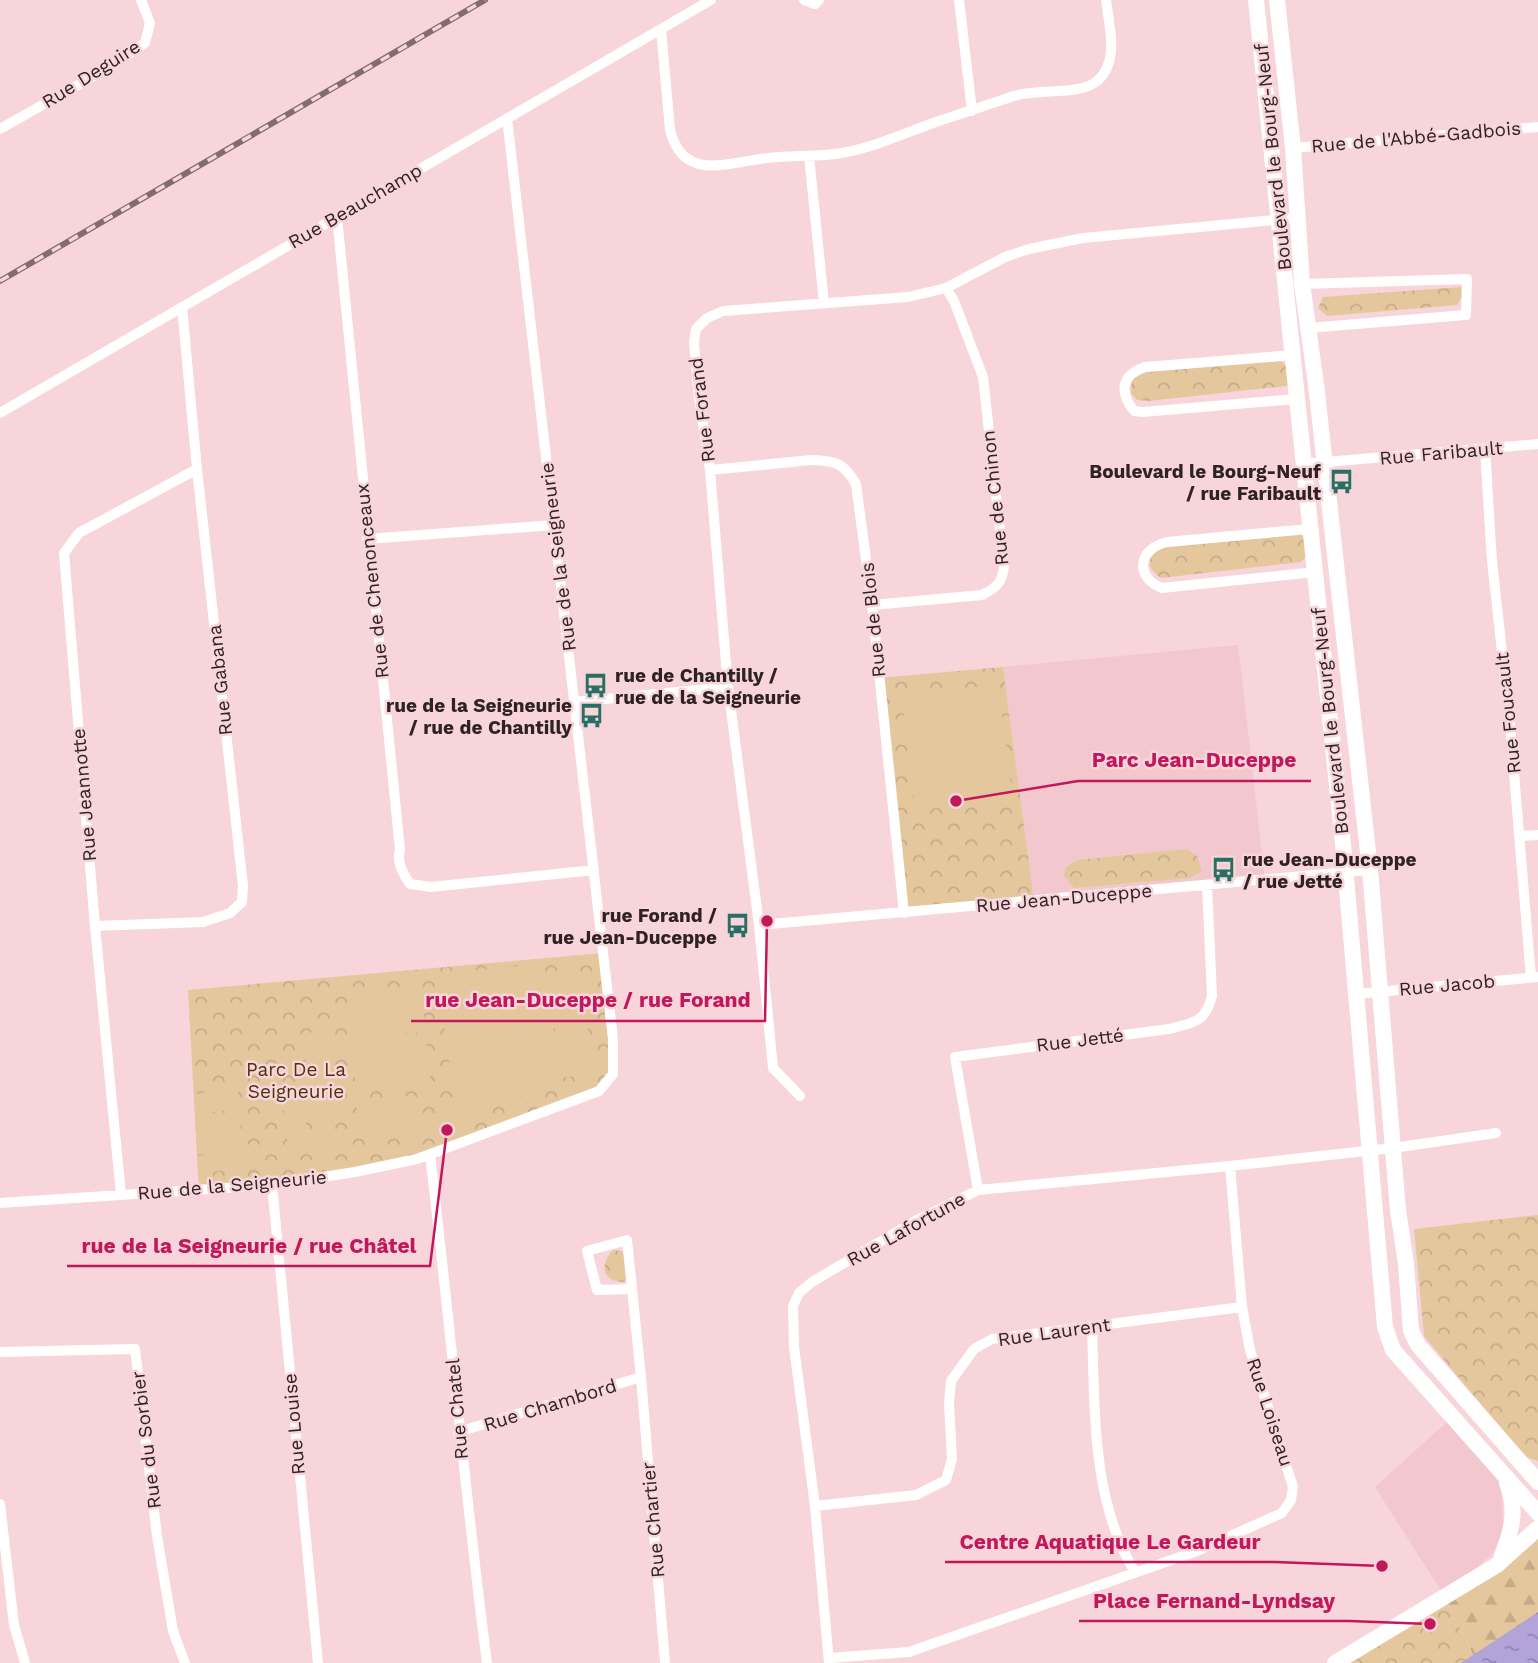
<svg xmlns="http://www.w3.org/2000/svg" width="1538" height="1663" font-family="'Work Sans',sans-serif">
  <defs>
    <pattern id="forest-firs" width="22" height="20" patternUnits="userSpaceOnUse" patternTransform="scale(1.75)"><rect width="22" height="20" fill="#e5c79e"/><path d="M5 1l3.5 6h-7zM16 11l3.5 6h-7z" fill="#c5ab88"/></pattern>
    <pattern id="park-crowns" width="20" height="18" patternUnits="userSpaceOnUse" patternTransform="scale(1.75)"><rect width="20" height="18" fill="#e5c79e"/><path d="M2 6a3 3 0 1 1 6 0M12 15a3 3 0 1 1 6 0" fill="none" stroke="#c5ab88"/></pattern>
    <pattern id="water-ripples" width="26" height="14" patternUnits="userSpaceOnUse" patternTransform="scale(1.75)"><rect width="26" height="14" fill="#b2a4d8"/><path d="M2 4q2-2 4 0t4 0M15 11q2-2 4 0t4 0" fill="none" stroke="#9185af"/></pattern>
  </defs>
  <rect width="100%" height="100%" fill="#f7d5da"/>
  <path fill="#f2c7ce" d="M1238,645L1265,880L1034,901L1003,667Z
    M1449,1420L1500,1483L1504,1528L1493,1553L1445,1597L1375,1487Z"/>
  <path fill="url(#forest-firs)" d="M1538,1528V1614L1477,1663L1445,1597Z"/>
  <path fill="url(#park-crowns)" d="M1461,287L1463,295L1457,305L1327,316L1318,308L1323,297Z
    M1280,361L1288,366L1291,378L1287,386L1148,401L1137,400L1131,393L1132,378L1147,372Z
    M1301,534L1308,542V555L1301,562L1161,578C1146,567 1146,560 1160,548Z
    M1003,667L1034,901L904,913L879,678Z
    M1187,849L1197,856L1202,871L1190,878L1074,888L1064,876L1066,867L1077,860Z
    M602,953L614,1040L606,1086L412,1160L199,1190L188,990Z
    M1538,1215V1461L1525,1457L1424,1336L1414,1229Z
    M613,1250L622,1251L632,1259L633,1274L624,1282C602,1282 599,1265 613,1250Z
    M1445,1597L1477,1663H1335Z"/>
  <path fill="#e5c79e" d="M998,685L1013,799L915,807L903,705L909,693Z
    M543,964L562,1084L456,1118L438,973Z
    M580,972L588,1023L555,1027L547,975Z
    M421,988L426,1032L352,1038L347,996Z
    M587,1025L595,1073L562,1078L555,1030Z
    M330,1029L337,1085L308,1087L303,1034Z
    M425,1036L431,1081L356,1089L350,1042Z
    M238,1090L239,1109L195,1114L194,1094Z
    M414,1095L418,1130L360,1136L356,1101Z
    M331,1097L336,1144L315,1146L310,1099Z
    M303,1100L309,1146L288,1148L283,1102Z
    M239,1112L241,1129L196,1134L195,1116Z
    M241,1132L243,1148L197,1154L196,1136Z
    M243,1151L245,1168L198,1173L197,1156Z"/>
  <path fill="url(#water-ripples)" d="M1538,1612V1663H1461Z"/>
  <g fill="none" stroke-linecap="round" stroke-linejoin="round">
    <path stroke="#fff" stroke-width="10" d="M804,0L815,4L819,0
      M959,0L972,111
      M661,29L670,130C683,183 729,162 768,158C792,155 818,157 842,153C874,147 903,134 933,123C960,114 987,105 1014,96C1039,88 1079,96 1097,81C1120,62 1109,26 1106,0
      M0,129L110,67L145,43L150,23L141,0
      M1293,148L1538,127
      M809,156L824,303
      M337,217L400,850C396,862 403,874 410,884L431,887L594,870
      M1302,284L1467,279L1466,315L1308,328
      M1293,355L1145,367C1121,375 1119,392 1134,411L1143,412L1296,399
      M0,413L711,0
      M1485,449L1492,561L1510,725L1531,977
      M1302,464L1538,444
      M710,470L811,460C836,461 843,462 856,484L872,605L904,913
      M1309,529L1167,542C1137,549 1135,578 1162,588L1315,572
      M367,539L554,525
      M872,605L982,595C996,588 1002,583 1004,567L983,377L954,301L946,288
      M574,702L728,687
      M1521,836L1538,835
      M759,925L1370,870
      M95,926L203,922L230,913L242,902L243,886L197,469L182,307
      M1356,994L1538,977
      M800,1096L773,1068L759,925L728,687L710,470L699,398L694,343L696,329L707,318L723,311L908,297L946,288L1005,257L1029,249L1083,238L1297,218
      M430,1154C450,1324 465,1494 487,1663
      M272,1185L318,1663
      M978,1190L955,1057L1169,1029C1193,1023 1205,1023 1212,996L1207,885
      M121,1195L95,926L64,553L79,533L197,469
      M0,1203L272,1185L355,1172L417,1159L599,1091L613,1074V1039L507,118
      M632,1289L597,1290L587,1251L627,1240L641,1377L665,1663
      M1092,1326C1095,1407 1091,1501 1135,1572
      M0,1352L135,1349L157,1536L173,1631L185,1663
      M458,1432L641,1377
      M0,1504L14,1625L25,1663
      M815,1506L916,1495L946,1480L952,1459L949,1404L951,1381L974,1349L992,1339L1242,1307
      M829,1658L909,1652L1197,1551L1282,1513L1291,1500L1293,1487L1250,1350L1242,1307L1230,1166
      M829,1663L815,1506L794,1347L793,1306L799,1293L812,1282L915,1221L978,1190L1230,1166L1393,1148L1496,1133"/>
    <path stroke="#fff" stroke-width="16" d="M1256,0L1344,854L1385,1327L1393,1350L1538,1513
      M1277,0L1293,148L1302,284L1316,384L1370,870L1398,1210L1406,1264L1411,1331L1418,1345L1538,1482
      M1501,1559C1511,1533 1518,1510 1507,1483
      M1335,1663L1497,1565L1538,1528"/>
    <defs>
      <path id="rail" d="M0,281L485,0"/>
    </defs>
    <use href="#rail" stroke="#826c70" stroke-width="6"/>
    <use href="#rail" stroke="#f7d5da" stroke-width="3.5" stroke-dasharray="10" stroke-linecap="butt"/>
  </g>
  <defs>
    <symbol id="bus-bare" viewBox="-9 -9 18 18"><path d="M-5-6H5V4H4V6H2V4H-2V6H-4V4H-5ZM-3.5-4V0h7V-4ZM-3.5 1.2v1.5H-2V1.2ZM2 1.2v1.5H3.5V1.2Z" fill="#286e62" stroke="#f7d5da" stroke-width="2.5" paint-order="stroke"/></symbol>
  </defs>
  <g fill-rule="evenodd">
    <use href="#bus-bare" x="1324" y="464" width="35" height="35"/>
    <use href="#bus-bare" x="578" y="668" width="35" height="35"/>
    <use href="#bus-bare" x="574" y="698" width="35" height="35"/>
    <use href="#bus-bare" x="1206" y="852" width="35" height="35"/>
    <use href="#bus-bare" x="720" y="908" width="35" height="35"/>
  </g>
  <g text-anchor="middle" dominant-baseline="central" stroke-width="5" stroke-linejoin="round" paint-order="stroke">
    <g font-size="19" fill="#2f2225" stroke="#f7d5da">
      <text transform="translate(91 74) rotate(-32)">Rue Deguire</text>
      <text transform="translate(1416 137) rotate(-5)">Rue de l'Abbé-Gadbois</text>
      <text transform="translate(1273 157) rotate(-96)">Boulevard le Bourg-Neuf</text>
      <text transform="translate(355 206) rotate(-30)">Rue Beauchamp</text>
      <text transform="translate(702 410) rotate(-97)">Rue Forand</text>
      <text transform="translate(1441 453) rotate(-5)">Rue Faribault</text>
      <text transform="translate(995 498) rotate(-96)">Rue de Chinon</text>
      <text transform="translate(558 557) rotate(-97)">Rue de la Seigneurie</text>
      <text transform="translate(372 581) rotate(-96)">Rue de Chenonceaux</text>
      <text transform="translate(873 620) rotate(-96)">Rue de Blois</text>
      <text transform="translate(220 680) rotate(-96)">Rue Gabana</text>
      <text transform="translate(1508 713) rotate(-96)">Rue Foucault</text>
      <text transform="translate(1330 721) rotate(-96)">Boulevard le Bourg-Neuf</text>
      <text transform="translate(84 795) rotate(-95)">Rue Jeannotte</text>
      <text transform="translate(1064 898) rotate(-5)">Rue Jean-Duceppe</text>
      <text transform="translate(1447 985) rotate(-5)">Rue Jacob</text>
      <text transform="translate(1080 1040) rotate(-7)">Rue Jetté</text>
      <text transform="translate(232 1185) rotate(-5)">Rue de la Seigneurie</text>
      <text transform="translate(906 1229) rotate(-29)">Rue Lafortune</text>
      <text transform="translate(1054 1332) rotate(-8)">Rue Laurent</text>
      <text transform="translate(550 1405) rotate(-17)">Rue Chambord</text>
      <text transform="translate(457 1409) rotate(-95)">Rue Chatel</text>
      <text transform="translate(1270 1412) rotate(72)">Rue Loiseau</text>
      <text transform="translate(294 1424) rotate(-95)">Rue Louise</text>
      <text transform="translate(146 1440) rotate(-97)">Rue du Sorbier</text>
      <text transform="translate(653 1520) rotate(-95)">Rue Chartier</text>
    </g>
    <g font-size="19" font-weight="bold" fill="#2f2225" stroke="#f7d5da" text-anchor="end">
      <text x="1321" y="471">Boulevard le Bourg-Neuf<tspan x="1321" dy="22">/ rue Faribault</tspan></text>
      <text x="615" y="675" text-anchor="start">rue de Chantilly /<tspan x="615" dy="22">rue de la Seigneurie</tspan></text>
      <text x="572" y="705">rue de la Seigneurie<tspan x="572" dy="22">/ rue de Chantilly</tspan></text>
      <text x="1243" y="859" text-anchor="start">rue Jean-Duceppe<tspan x="1243" dy="22">/ rue Jetté</tspan></text>
      <text x="717" y="915">rue Forand /<tspan x="717" dy="22">rue Jean-Duceppe</tspan></text>
    </g>
    <g font-size="19" fill="#4b330b" stroke="#f7d5da">
      <text x="296" y="1069">Parc De La<tspan x="296" dy="22">Seigneurie</tspan></text>
    </g>
  </g>
  <path fill="none" stroke="#c2185b" stroke-width="2.5" d="M956 801L1078 781H1311M767 921L765 1021H411M447 1130L430 1266H67M1382 1566L1275 1562H945M1430 1624L1349 1621H1079"/>
  <g fill="#c2185b" stroke="#f7d5da" stroke-width="2.5">
    <circle cx="956" cy="801" r="7"/>
    <circle cx="767" cy="921" r="7"/>
    <circle cx="447" cy="1130" r="7"/>
    <circle cx="1382" cy="1566" r="7"/>
    <circle cx="1430" cy="1624" r="7"/>
  </g>
  <g font-size="21" text-anchor="middle" font-weight="bold" fill="#c2185b" stroke="#f7d5da" stroke-width="5" stroke-linejoin="round" paint-order="stroke">
    <text x="1194" y="767">Parc Jean-Duceppe</text>
    <text x="588" y="1007">rue Jean-Duceppe / rue Forand</text>
    <text x="249" y="1253">rue de la Seigneurie / rue Châtel</text>
    <text x="1110" y="1549">Centre Aquatique Le Gardeur</text>
    <text x="1214" y="1608">Place Fernand-Lyndsay</text>
  </g>
</svg>
